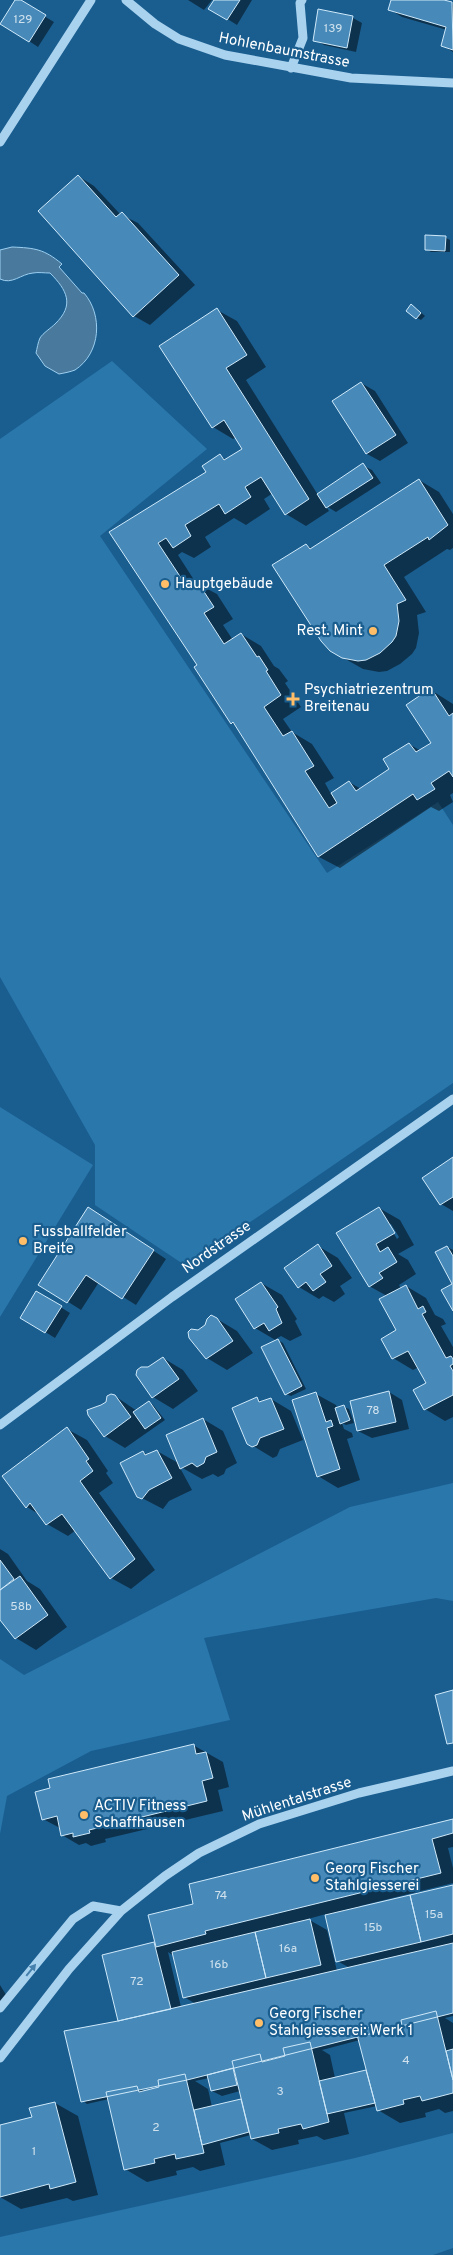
<svg xmlns="http://www.w3.org/2000/svg" width="453" height="2255" font-family="Overpass,sans-serif">
  <rect width="100%" height="100%" fill="#1a5e90"/>
  <path fill="#2a77ac" d="M112,361L207,449L100,536L327,873L438,802L453,825V1083L186,1266L95,1205V1145L0,977V439Z
    M0,1107L93,1165L0,1317Z
    M453,1483V1601L436,1598L204,1638L230,1720L91,1751L7,1796L0,1834V1659L24,1675L350,1507Z
    M453,2133V2248L433,2255H0V2237L355,2158Z"/>
  <path fill="#49799c" stroke="#9ccff1" d="M12,247C35,248 44,249 62,264L59,267L82,293H84C103,315 101,353 75,370C70,372 64,373 59,374L45,366L36,353C37,349 38,342 40,338C43,333 51,328 55,324C75,305 67,290 50,273C44,273 38,272 33,273C21,274 12,285 0,279V250Z"/>
  <path fill="#0007" fill-rule="evenodd" d="M17,0L54,22L38,47L29,41Z
    M188,0H212L204,10Z
    M215,0H252L237,25L210,8Z
    M392,0H440L453,5V52L442,45L447,30L402,17L389,9Z
    M353,18L362,23L356,52L324,45L315,40Z
    M78,176L94,186L120,214L138,223L195,285L150,325L134,316Z
    M446,238L450,240V252H431L426,249Z
    M416,308L425,316L421,320L417,318Z
    M217,310L237,321L266,367L246,380L318,495L362,465L372,470L381,483L336,512L326,506L329,511L306,526L286,514L273,493L264,499L270,509L246,525L234,518L205,537L211,547L194,558L182,552L178,555L196,583L217,594L233,619L223,625L233,640L241,634L261,646L274,666L279,669L288,681L285,683L301,707L283,719L292,732L312,744L334,778L325,783L331,794L349,782L361,789L391,769L409,744L421,751L433,743L431,690L453,704V793L450,795L453,802L439,811L431,807L340,868L319,857L237,726L232,723L198,665L111,532L207,472L220,456L227,460L244,449L236,437L233,439L213,427Z
    M361,383L375,391L408,443L380,461L367,454L333,401Z
    M419,480L439,492L453,514V548L450,550L447,549L404,577L426,612L417,615L419,633L416,648L412,654L400,664L387,671L379,672L363,669L342,657L306,545L313,549Z
    M453,1159V1211L441,1204Z
    M379,1208L400,1220L414,1245L398,1254L408,1260L416,1274L399,1285L401,1289L406,1286L426,1298L435,1315L443,1319L446,1324L441,1326L453,1347V1417L445,1421L425,1409L428,1383L419,1367L413,1370L393,1358L398,1331L387,1296L369,1286ZM388,1224H391L399,1237L397,1239Z
    M102,1217L166,1259L136,1305L99,1282L81,1310L40,1284Z
    M318,1246L338,1258L352,1278L340,1286L345,1294L334,1302L323,1296L319,1299L299,1287Z
    M447,1247L453,1250V1282Z
    M261,1283L282,1295L297,1319L295,1321L302,1335L290,1341L281,1336L276,1339L283,1343L306,1389L291,1396L286,1394L277,1341L255,1328Z
    M46,1298L70,1313L55,1338L21,1317Z
    M217,1319L237,1331L253,1353L227,1370L207,1358L198,1331Z
    M163,1358L183,1370L198,1391L173,1409L153,1397L149,1368Z
    M389,1392L402,1400L409,1429L372,1438L358,1431Z
    M316,1394L336,1405L337,1409L344,1407L349,1409L354,1423L346,1425L342,1423L344,1429L352,1433L353,1437L347,1439L360,1480L338,1488L318,1476Z
    M115,1396L137,1411L149,1402L153,1405L165,1420L125,1448L105,1436L97,1409Z
    M257,1399L263,1402L271,1399L291,1411L303,1440L280,1449L277,1456L273,1458L248,1443Z
    M203,1419L223,1431L237,1463L226,1469L224,1474L218,1477L213,1474L202,1479L179,1466L192,1490L169,1501L163,1509L138,1496L143,1452L148,1455L157,1451L180,1464Z
    M67,1429L87,1440L108,1471L106,1473L113,1483L99,1493L155,1570L131,1589L111,1578L76,1530L68,1536L47,1524L40,1515L27,1507Z
    M0,1549L8,1554L27,1581L40,1589L67,1627L36,1650L16,1638L0,1617Z
    M193,1745L223,1762L229,1787L218,1790L223,1811L105,1839L106,1842L91,1846L86,1843L79,1845L62,1835L60,1828L43,1819Z
    M453,1820V1847L448,1848L453,1868V1883L360,1906V1908L453,1886V2016L445,2018L453,2023V2111L445,2113L439,2109L425,2113L426,2117L400,2123L378,2110L377,2106L344,2113L349,2134L324,2140L317,2136L298,2140L299,2144L272,2150L252,2139L251,2135L220,2143L225,2165L200,2171L193,2167L176,2171L177,2175L147,2182L125,2169L109,2099L87,2104L83,2101L154,1944L156,1945L195,1905ZM326,1914L337,1961L350,1968L337,1971L327,1930L308,1919ZM168,1952L174,1956L184,1997L196,2004L181,2007ZM360,2040L369,2074L366,2071L335,2078L330,2055L322,2050ZM209,2078L212,2091L222,2096L240,2091L242,2099L212,2107L208,2089L195,2081ZM232,2081L239,2084V2087L231,2082ZM165,2084L166,2087L144,2091L142,2089Z
    M0,1985L8,1998L0,2011Z
    M55,2103L78,2116L98,2195L73,2201L67,2198L21,2209L0,2197V2126L33,2118Z"/>
  <path fill="#478ab9" stroke="#cfe9fa" d="M15,0H21L46,15L29,42L0,24Z
    M214,0H240L227,20L208,9Z
    M391,0H444L452,2L453,50L441,46L446,27L388,10Z
    M318,9L353,16L347,48L313,41Z
    M78,175L116,217L122,212L179,275L133,317L38,211Z
    M425,235L446,236L445,251L425,250Z
    M411,304L421,313L416,319L406,311Z
    M217,308L247,355L226,368L309,499L285,515L261,477L245,487L251,497L225,514L219,504L185,525L191,536L173,548L166,538L158,543L187,587L197,581L214,607L204,613L224,644L241,633L257,657L259,656L268,670L266,671L281,695L264,707L283,736L292,731L314,766L305,771L329,808L337,803L331,793L349,781L356,791L389,769L383,759L409,743L416,752L431,743L406,705L431,688L449,716L453,713V777L449,771L431,783L435,789L417,800L413,794L318,857L233,722L231,724L194,667L197,665L109,532L206,472L202,466L220,454L224,460L242,449L224,420L212,428L159,346Z
    M361,382L396,435L366,454L332,401Z
    M363,463L373,478L326,508L317,494Z
    M419,479L448,525L429,540L428,537L384,565L406,600L397,604L399,621L396,636L392,642L380,653L366,660L358,661L342,658L330,651L321,641L272,565L306,544L310,549Z
    M453,1157V1197L440,1205L422,1178Z
    M88,1207L154,1250L122,1299L86,1275L67,1303L38,1285Z
    M379,1207L395,1233L376,1244L380,1252L388,1247L397,1262L379,1273L383,1278L369,1287L336,1233Z
    M318,1244L332,1266L320,1274L326,1282L313,1291L306,1282L298,1288L284,1268Z
    M447,1246L453,1256V1311L441,1290L452,1284L435,1252Z
    M261,1282L278,1307L276,1309L282,1323L269,1331L264,1323L254,1329L235,1299Z
    M406,1285L418,1309L423,1306L426,1312L422,1314L446,1358L451,1356L453,1359V1364L450,1366L453,1371V1395L424,1410L413,1390L426,1383L408,1351L392,1359L381,1339L396,1330L379,1299Z
    M36,1291L62,1306L45,1333L20,1318Z
    M211,1315L217,1318L233,1341L206,1359L189,1338L188,1332L191,1329L198,1330L205,1325L207,1319Z
    M278,1339L302,1386L285,1395L261,1347Z
    M163,1357L179,1379L152,1398L136,1375L137,1370L141,1367H148Z
    M389,1391L396,1422L357,1431L350,1401Z
    M316,1392L326,1422L331,1420L333,1426L327,1428L340,1469L317,1477L292,1400Z
    M111,1394L115,1395L131,1417L104,1437L88,1415L87,1410L101,1405L106,1402L107,1396Z
    M257,1397L259,1402L271,1398L284,1429L260,1438L257,1445L252,1447L247,1444L232,1408Z
    M149,1401L161,1418L145,1429L133,1412Z
    M344,1405L350,1420L340,1424L335,1408Z
    M203,1418L217,1452L206,1457L204,1463L197,1467L192,1463L180,1469L166,1435Z
    M67,1427L89,1459L86,1461L93,1471L80,1481L135,1559L110,1579L62,1514L46,1525L30,1503L26,1508L2,1476Z
    M157,1450L172,1478L149,1490L142,1499L137,1497L120,1463L143,1451L145,1455Z
    M0,1560L14,1579L0,1590Z
    M20,1576L48,1615L15,1639L0,1620V1590Z
    M453,1690V1743L447,1744L435,1695Z
    M194,1744L196,1754L206,1752L213,1778L202,1781L207,1801L89,1830L90,1833L73,1837V1833L61,1836L57,1816L42,1820L35,1792L50,1788L48,1779Z
    M453,1819V1833L432,1839L441,1873L205,1931L206,1934L156,1947L148,1915L193,1904L189,1884Z
    M453,1885V1934L421,1942L410,1895Z
    M410,1895L421,1942L336,1962L325,1915Z
    M310,1919L321,1965L266,1978L255,1932Z
    M255,1932L266,1978L183,1998L172,1952Z
    M154,1942L171,2009L118,2021L102,1955Z
    M453,1943V2013L187,2080L81,2102L64,2031L118,2021Z
    M436,2011L453,2080V2093L422,2101L420,2096L403,2100L404,2104L377,2111L356,2031L383,2024L385,2030L402,2026L401,2020Z
    M310,2042L329,2122L303,2129L301,2124L278,2129L279,2133L251,2139L232,2061L260,2054L262,2062L285,2056L283,2048Z
    M453,2049V2080L446,2051Z
    M233,2068L237,2085L211,2091L207,2075Z
    M366,2070L375,2103L327,2114L319,2081Z
    M185,2074L204,2153L176,2159L175,2154L154,2159L155,2163L124,2170L106,2092L137,2086L139,2092L159,2087L158,2080Z
    M241,2099L249,2132L202,2145L194,2110Z
    M55,2102L76,2182L50,2189L49,2184L0,2197V2125L32,2117L29,2108Z"/>
  <g fill="none" stroke-linecap="round" stroke-linejoin="round">
    <path stroke="#a9d2ef" stroke-width="9" d="M126,0L155,24L179,39L225,55L351,78L453,83
      M291,68L303,38L300,3L302,0
      M0,142L91,0
      M0,1425L172,1297L453,1099
      M0,2008L73,1919L93,1906L121,1911
      M0,2058L69,1969L121,1911L165,1876L199,1853L259,1824L359,1793L453,1771"/>
  </g>
  <defs><path id="oneway-solid" d="M-6-.8H1V-3.2L6.5 0L1 3.2V.8H-6Z" transform="scale(1.25)"/></defs>
  <use fill="#4581ac" href="#oneway-solid" transform="translate(31 1970) rotate(-51)"/>
  <g fill="#ffbe67" stroke="#1a5e90" stroke-width="2">
    <circle cx="165" cy="584" r="5"/>
    <circle cx="373" cy="631" r="5"/>
    <path d="M290.5 691.5h5v5h5v5h-5v5h-5v-5h-5v-5h5z"/>
    <circle cx="23" cy="1241" r="5"/>
    <circle cx="84" cy="1815" r="5"/>
    <circle cx="315" cy="1878" r="5"/>
    <circle cx="259" cy="2023" r="5"/>
  </g>
  <g text-anchor="middle" dominant-baseline="central" stroke-width="4.5" stroke-linejoin="round" paint-order="stroke">
    <g font-size="12" fill="#d1e2ee">
      <text x="23" y="20">129</text>
      <text x="333" y="29">139</text>
      <text x="373" y="1411">78</text>
      <text x="21" y="1607">58b</text>
      <text x="221" y="1896">74</text>
      <text x="434" y="1915">15a</text>
      <text x="373" y="1928">15b</text>
      <text x="288" y="1949">16a</text>
      <text x="219" y="1965">16b</text>
      <text x="137" y="1982">72</text>
      <text x="406" y="2061">4</text>
      <text x="280" y="2092">3</text>
      <text x="156" y="2128">2</text>
      <text x="34" y="2152">1</text>
    </g>
    <g font-size="15" fill="#fff" stroke="#1a5e90">
      <text transform="translate(284 51) rotate(11)">Hohlenbaumstrasse</text>
      <text transform="translate(217 1248) rotate(-35)">Nordstrasse</text>
      <text transform="translate(297 1800) rotate(-18)">Mühlentalstrasse</text>
    </g>
    <g font-size="15" fill="#fff" stroke="#1a5e90" text-anchor="start">
      <text x="175" y="584">Hauptgebäude</text>
      <text x="363" y="631" text-anchor="end">Rest. Mint</text>
      <text x="304" y="690">Psychiatriezentrum<tspan x="304" dy="17">Breitenau</tspan></text>
      <text x="33" y="1232">Fussballfelder<tspan x="33" dy="17">Breite</tspan></text>
      <text x="94" y="1806">ACTIV Fitness<tspan x="94" dy="17">Schaffhausen</tspan></text>
      <text x="325" y="1869">Georg Fischer<tspan x="325" dy="17">Stahlgiesserei</tspan></text>
      <text x="269" y="2014">Georg Fischer<tspan x="269" dy="17">Stahlgiesserei: Werk 1</tspan></text>
    </g>
  </g>
</svg>
